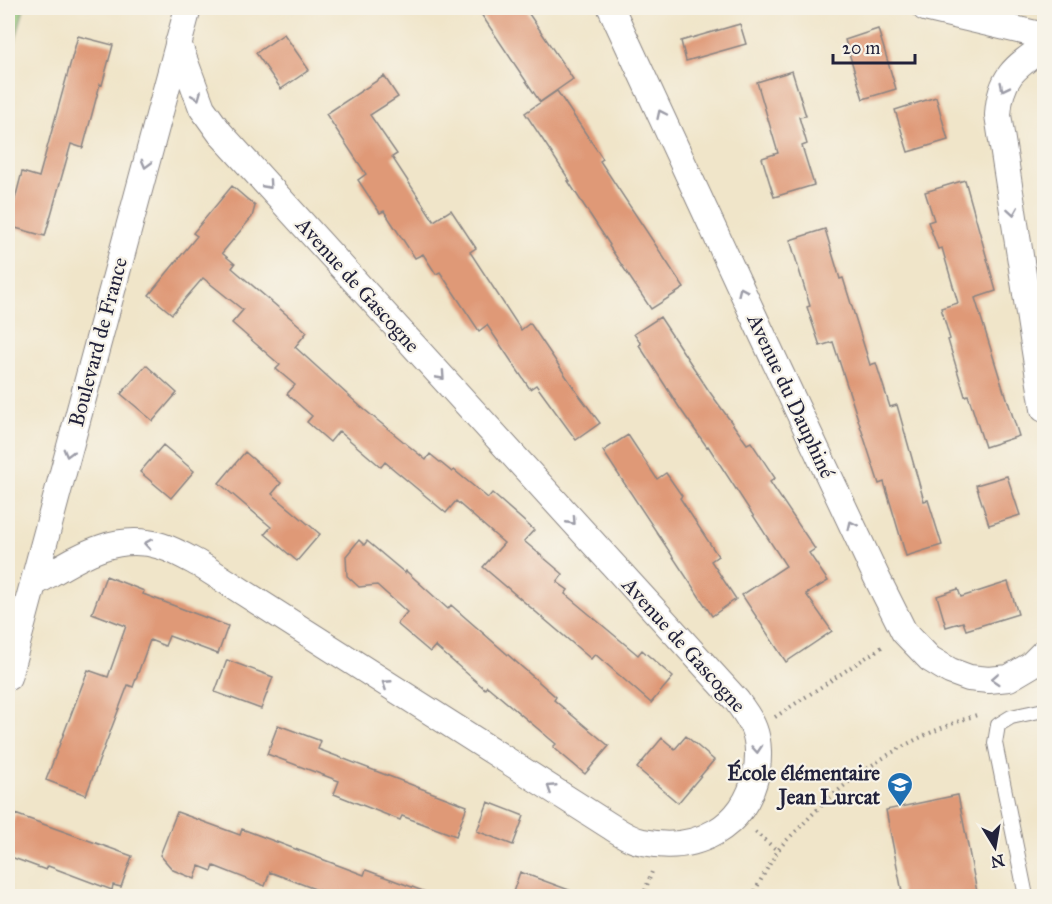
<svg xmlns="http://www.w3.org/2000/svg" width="1052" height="904" font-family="'IM FELL Great Primer',serif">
  <rect width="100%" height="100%" fill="#f7f3e8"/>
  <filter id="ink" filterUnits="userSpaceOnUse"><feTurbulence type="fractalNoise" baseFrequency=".0167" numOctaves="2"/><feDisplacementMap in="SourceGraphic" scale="12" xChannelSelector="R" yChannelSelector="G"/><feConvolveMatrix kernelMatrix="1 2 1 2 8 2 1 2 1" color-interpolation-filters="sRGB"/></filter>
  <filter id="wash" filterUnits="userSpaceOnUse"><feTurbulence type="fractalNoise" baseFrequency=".008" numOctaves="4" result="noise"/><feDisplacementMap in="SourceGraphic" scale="24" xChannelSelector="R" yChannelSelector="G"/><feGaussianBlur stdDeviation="1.35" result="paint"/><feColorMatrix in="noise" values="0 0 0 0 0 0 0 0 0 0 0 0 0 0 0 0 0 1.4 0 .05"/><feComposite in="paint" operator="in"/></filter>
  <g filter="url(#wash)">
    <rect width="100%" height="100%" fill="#f0e5c9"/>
    <path fill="#91c677" stroke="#5a7459" stroke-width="1.5" d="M8,8H24L8,67Z"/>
    <g id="blocks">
      <path fill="#df9977" d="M477,8H525L573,79L540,102Z
        M740,24L746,44L686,61L681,41Z
        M878,29L896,89L863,99L845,40Z
        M284,34L309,70L281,89L256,53Z
        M78,36L113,45L102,85L100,84L83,148L71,144L45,236L8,226L22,172L39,177Z
        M792,71L806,116L799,117L807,144L802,146L814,185L774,197L762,158L778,153L757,82Z
        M384,76L398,97L370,115L397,154L392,157L434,221L451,210L476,248L470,252L521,330L530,323L576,391L600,423L576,440L536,385L530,389L487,325L479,331L440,272L436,274L423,254L415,258L384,211L380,213L358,180L366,174L326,114Z
        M557,91L603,159L600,161L684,288L651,309L609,246L610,245L568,181H570L525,113Z
        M936,97L948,140L908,152L895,110Z
        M965,180L996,291L975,298L1004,392H1005L1019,436L985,447L968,395L965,396L948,340L950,339L941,308L958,303L942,248L938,249L928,222L934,220L925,192Z
        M232,186L255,206L252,217L222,253L235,264L232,268L307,332L295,347L360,406L426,460L430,454L452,472L454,470L488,498L492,493L534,530L524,541L563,574L557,582L568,590L565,594L638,655L642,650L673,677L651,703L595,654L591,659L483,567L504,543L456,501L446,513L385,462L381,467L339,431L330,442L307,422L312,416L287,394L295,385L276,369L280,365L232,323L243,310L203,278L172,314L149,295L197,236L193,233Z
        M825,229L840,279L843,278L870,365L876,363L890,407L897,405L924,501L928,500L942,545L906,556L884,482L879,484L833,342L820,346L807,307L810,306L790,240Z
        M660,317L709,391L747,444L751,442L775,478L770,482L815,549L809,553L828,581L806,594L832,631L786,662L742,595L786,566L708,446L707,447L681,410L639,345L641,344L634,334Z
        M146,365L177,393L153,421L121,394Z
        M628,435L657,479L666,473L682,496L680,498L718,556L711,561L736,599L712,616L603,451Z
        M163,445L194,471L171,498L140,472Z
        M245,452L281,483L272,494L320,534L297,561L265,534L271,527L219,483Z
        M1007,476L1020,515L989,525L976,485Z
        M359,540L364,545L367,541L405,573L406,571L448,609L451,605L556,697L554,700L609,746L585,774L553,747L556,744L487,686L485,689L435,646L430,652L397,624L407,612L377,585L359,587L347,576L346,556Z
        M106,576L144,591L143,594L228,626L218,654L169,636L165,646L150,640L133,687L128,685L86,795L46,780L88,670L108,677L126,626L92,613Z
        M1008,582L1018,614L966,630L963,622L946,627L937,596L958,589L961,597Z
        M227,660L273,677L261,709L215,692Z
        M278,725L321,741L318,749L467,806L456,836L402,816L400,820L334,794L339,781L267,754Z
        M686,736L714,760L678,803L637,768L662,738L675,749Z
        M958,795L978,897H903L886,810Z
        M488,802L524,816L513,845L477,831Z
        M177,812L240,835L242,829L364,875L366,870L431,894L430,897H336L270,872L265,886L214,866L212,871L199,866L195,879L173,870L160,855Z
        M15,814L132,856L121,887L113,885L112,890L48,866L46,870L8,856V836Z
        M520,872L580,894V897H526L513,892Z"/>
    </g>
  </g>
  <g filter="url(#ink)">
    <use href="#blocks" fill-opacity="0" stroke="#898482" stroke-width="1.5"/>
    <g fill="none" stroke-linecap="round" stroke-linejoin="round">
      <defs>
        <path id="service" d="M1026,896L995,743L998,725L1011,717L1044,710"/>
        <path id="minor" d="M611,8L762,334L877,578L904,632L930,659L950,671L969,678L989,680L1009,678L1031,665L1044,652
          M925,8L1044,36
          M1044,47C1015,67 1000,77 998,115L1044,409
          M33,584C73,561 112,531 161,546C174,550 186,557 199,564L610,826C621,833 631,840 643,842C696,853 744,828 756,774C759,760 759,742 754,729C750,718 743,710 737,701L220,133L202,108L178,43
          M8,677L188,8"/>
      </defs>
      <use href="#service" stroke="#898482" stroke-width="16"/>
      <use href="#minor" stroke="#898482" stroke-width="28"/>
      <path stroke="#898482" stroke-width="4" stroke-dasharray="1.5 4.5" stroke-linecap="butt" d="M775,717L882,647
        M755,832L778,851
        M643,896L653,869
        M752,896C760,882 768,866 777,852C784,841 796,832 805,822C854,770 913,735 980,714"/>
      <use href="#service" stroke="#fff" stroke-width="14"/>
      <use href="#minor" stroke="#fff" stroke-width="26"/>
    </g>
    <defs><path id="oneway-chevron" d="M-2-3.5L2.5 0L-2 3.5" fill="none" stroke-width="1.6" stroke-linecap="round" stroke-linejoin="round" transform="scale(1.5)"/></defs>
    <g stroke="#9c9ca7">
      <use href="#oneway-chevron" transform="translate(1004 87) rotate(116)"/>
      <use href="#oneway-chevron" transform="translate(197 96) rotate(68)"/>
      <use href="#oneway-chevron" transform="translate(661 114) rotate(-115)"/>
      <use href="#oneway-chevron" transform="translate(146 164) rotate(105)"/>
      <use href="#oneway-chevron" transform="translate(268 185) rotate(48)"/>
      <use href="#oneway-chevron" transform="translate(1013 211) rotate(81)"/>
      <use href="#oneway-chevron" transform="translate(742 291) rotate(-114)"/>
      <use href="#oneway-chevron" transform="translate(441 376) rotate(48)"/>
      <use href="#oneway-chevron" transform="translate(68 453) rotate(105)"/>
      <use href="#oneway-chevron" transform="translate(572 521) rotate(48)"/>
      <use href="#oneway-chevron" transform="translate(852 525) rotate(-115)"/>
      <use href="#oneway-chevron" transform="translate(148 544) rotate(-171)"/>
      <use href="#oneway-chevron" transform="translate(995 679) rotate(176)"/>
      <use href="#oneway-chevron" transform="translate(386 684) rotate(-147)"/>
      <use href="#oneway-chevron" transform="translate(757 749) rotate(86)"/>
      <use href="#oneway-chevron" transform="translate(551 788) rotate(-147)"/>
    </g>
  </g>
  <defs>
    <symbol id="school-pin" viewBox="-11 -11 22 30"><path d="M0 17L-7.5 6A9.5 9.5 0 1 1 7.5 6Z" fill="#1f6fb2" stroke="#f7f3e8"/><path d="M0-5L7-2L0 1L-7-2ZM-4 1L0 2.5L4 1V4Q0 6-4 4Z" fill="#fff"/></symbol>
  </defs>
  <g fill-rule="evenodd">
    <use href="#school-pin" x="885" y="770" width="30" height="40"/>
  </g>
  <g text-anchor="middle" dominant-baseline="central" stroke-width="4.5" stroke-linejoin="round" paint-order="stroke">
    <g font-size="21" fill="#22223b" stroke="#f7f3e8">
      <text transform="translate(358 285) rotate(48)">Avenue de Gascogne</text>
      <text transform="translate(98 342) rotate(-75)">Boulevard de France</text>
      <text transform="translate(791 396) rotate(65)">Avenue du Dauphiné</text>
      <text transform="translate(684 645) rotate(48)">Avenue de Gascogne</text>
    </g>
    <g font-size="21" font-weight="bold" fill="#22223b" stroke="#f7f3e8" text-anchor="end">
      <text x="880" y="773">École élémentaire<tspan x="880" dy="24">Jean Lurcat</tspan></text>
    </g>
  </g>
  <rect width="1052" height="904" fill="none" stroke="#f7f3e8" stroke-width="30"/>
  <g transform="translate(995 847) rotate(169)" stroke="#f7f3e8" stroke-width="4.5" paint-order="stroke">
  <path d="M0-4.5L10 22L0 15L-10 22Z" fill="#22223b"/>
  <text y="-9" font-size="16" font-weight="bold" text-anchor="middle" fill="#22223b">N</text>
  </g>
  <path d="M833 54v9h82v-9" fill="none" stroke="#22223b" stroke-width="3"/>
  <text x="842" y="54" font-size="18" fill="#22223b" stroke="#f7f3e8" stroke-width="4.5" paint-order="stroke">20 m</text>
</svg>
